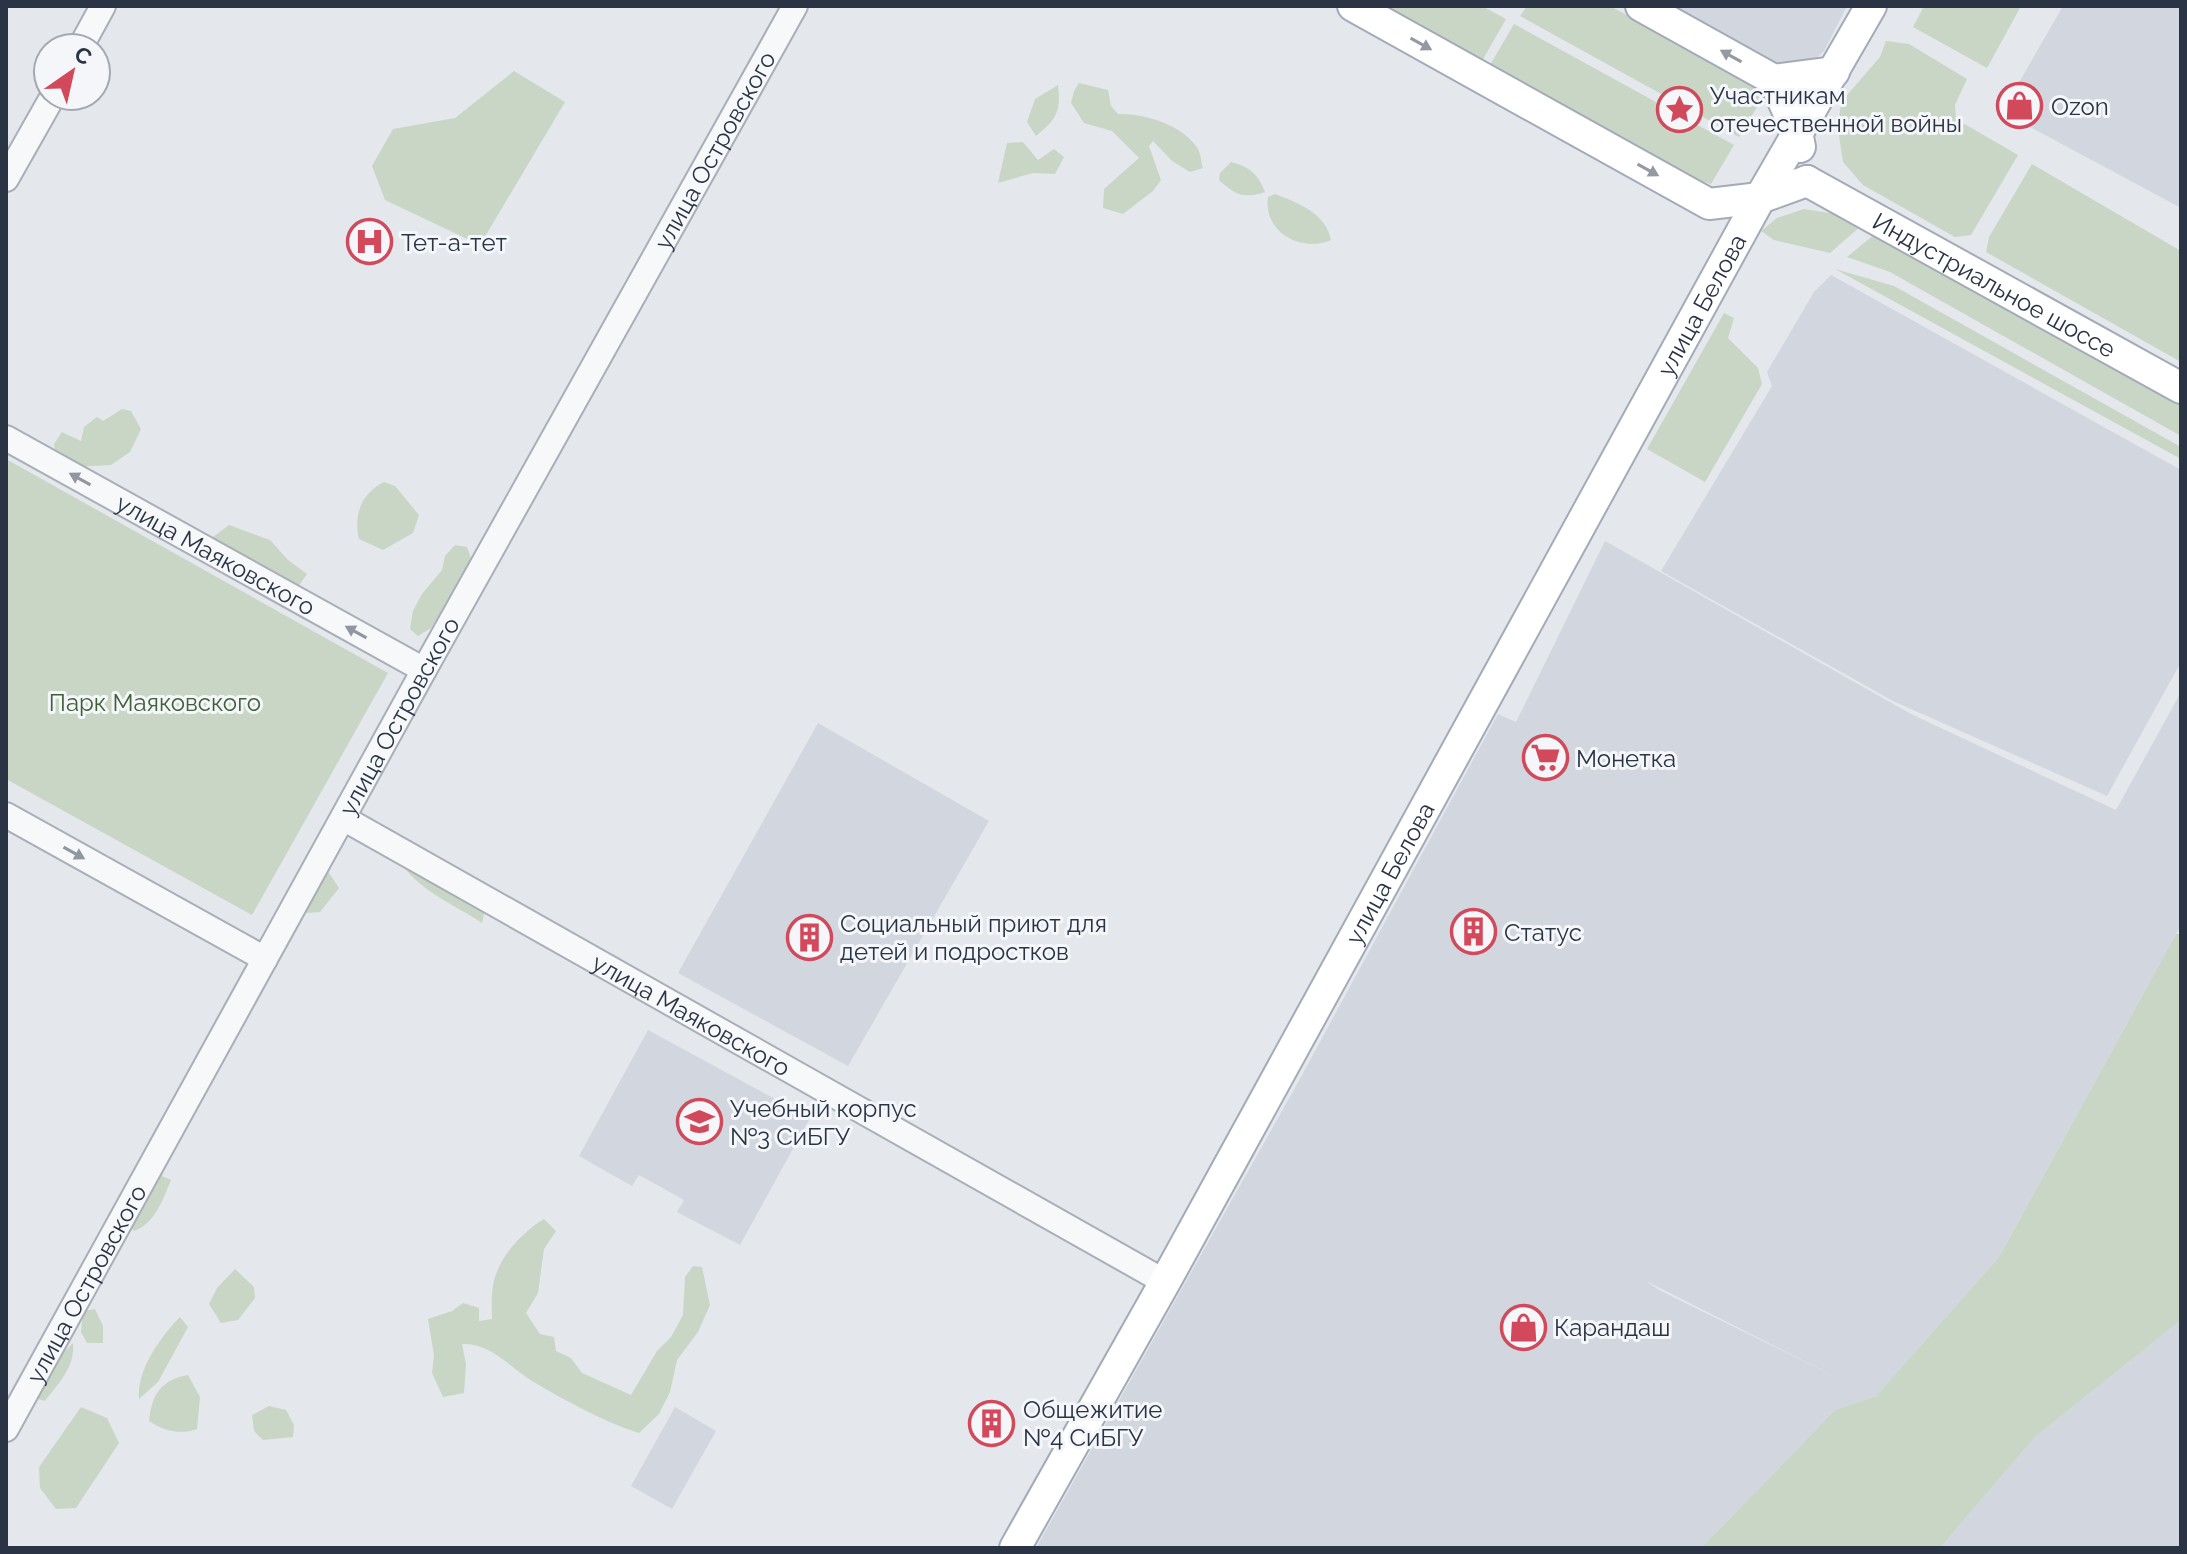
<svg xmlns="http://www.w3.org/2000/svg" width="2187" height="1554" font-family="Raleway,sans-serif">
  <rect width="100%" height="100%" fill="#e4e7ec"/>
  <path fill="#d2d6de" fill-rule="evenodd" d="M1656,6H1847L1824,51L1807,66L1788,73Z
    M2063,6H2181V208L2002,112Z
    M1831,275L2181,470V662L2107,796L1893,701L1661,571L1772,386L1767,372L1814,292Z
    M1605,541L1911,714L2116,810L2181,692V925L1999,1257L1876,1396L1835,1410L1701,1548H1036L1296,1086L1498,714L1516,722ZM1647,1282H1648L1842,1380L1661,1291Z
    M818,723L989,821L848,1066L678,973Z
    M648,1030L810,1118L740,1245L677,1212L684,1200L639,1175L632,1186L579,1156Z
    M2181,1320V1548H1940L2035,1437Z
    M675,1407L716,1431L672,1509L631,1486Z"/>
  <path fill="#c9d6c5" d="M1383,6H1482L1506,19L1482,61Z
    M1527,6H1610L1754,85L1760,90V102L1739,137L1520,16Z
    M1924,6H2021L1987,68L1913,27Z
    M1514,24L1734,145L1711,184L1698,180L1490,65Z
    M1886,41L1909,44L1967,79L1955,105L1956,119L2018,155L1971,235L1955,237L1863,185L1843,162L1838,129L1841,102L1880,57Z
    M514,71L565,102L480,245L385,200L372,166L393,129L455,118Z
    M1079,83L1108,90L1111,106L1118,114C1143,113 1184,125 1198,149C1201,154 1201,163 1203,168L1190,172L1172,161L1153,141L1149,146L1161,180L1153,191L1123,214L1103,208L1104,189L1139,158L1112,131L1084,123L1071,103L1074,91Z
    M1058,85C1061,111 1057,119 1036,136L1027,122L1035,99Z
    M1023,142L1038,160L1054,149L1064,157L1055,174L1033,173L998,183L1007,143Z
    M1231,162C1250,167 1258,174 1265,192C1244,199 1235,195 1219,180L1220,173Z
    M2032,164L2181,251V362L1986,252L1989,237Z
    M1275,194C1298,203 1326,213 1331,240C1301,253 1263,232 1268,197Z
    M1804,209L1836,214L1862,225L1830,253L1774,240L1761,231L1777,218Z
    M1875,234L2181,403V436L1890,272L1847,257Z
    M1835,269L1894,286L2181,447V459Z
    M1724,313L1734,318L1728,338L1758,368L1762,384L1705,482L1647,449Z
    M122,409L131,411L141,429L130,452L111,465L74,467L56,457L54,444L62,432L81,441L84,427L97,417L103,421Z
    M6,459L388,673L252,915L6,779Z
    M384,482L395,486L419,515L413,533L383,550L359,539C353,514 362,493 384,482Z
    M229,525L270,540L288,560L307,574L298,587L232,551L213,537Z
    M455,545L467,547L474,567L462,578L452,605L440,614L431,628L418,636L410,629L413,611L422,594L442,570L445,556Z
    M398,858L486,906L482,923C452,903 416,890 398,858Z
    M327,870L339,888L320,912L306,913L300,907Z
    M2176,934H2181V1320L2035,1437L1940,1548H1701L1835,1410L1876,1396L1999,1257Z
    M164,1166L162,1176L171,1180C163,1199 155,1224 134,1231L127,1221Z
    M544,1219L556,1231L544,1249L538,1293L526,1313L540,1334L554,1337L556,1351L571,1358L582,1373L631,1395L657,1351L671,1337L683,1315L685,1277L693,1266L702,1267L710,1305L698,1332L677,1360L670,1392L659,1414L639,1433C602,1421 566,1401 532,1381C510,1367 489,1342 462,1344L466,1364L464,1393L443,1397L432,1373L434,1355L428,1319L452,1311L463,1303L479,1308V1321L492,1319C492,1308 491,1296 493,1286C497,1259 521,1233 544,1219Z
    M235,1269L254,1287L255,1298L238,1320L221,1323L209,1304L217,1288Z
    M95,1309L103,1326V1343H87L81,1332L83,1311Z
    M180,1317L188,1327L158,1382L139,1399C136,1371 161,1336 180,1317Z
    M73,1343C75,1367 59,1383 45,1401L38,1399C37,1379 59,1356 73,1343Z
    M188,1375L200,1397L197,1429C180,1435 164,1431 149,1421C152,1394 161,1380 188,1375Z
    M269,1406L286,1410L294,1425L293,1437L263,1440L254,1431L252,1415Z
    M81,1407L107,1418L119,1443L76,1508L56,1509L40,1488L39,1467Z"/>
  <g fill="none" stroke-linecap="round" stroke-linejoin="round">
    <defs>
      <g id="minor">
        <path d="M80,48L103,6"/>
        <path d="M6,179L53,96"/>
        <path id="s1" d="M6,438L424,670"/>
        <path d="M6,815L265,959"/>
        <path id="s2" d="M343,818L1165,1282"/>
        <path id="s3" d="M6,1429L424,670L795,6"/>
      </g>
      <g id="major">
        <path d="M1353,6L1709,204L1760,198L1807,181"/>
        <path d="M1641,6L1774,80L1797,132L1800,147"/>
        <path d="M1774,80L1834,72"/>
        <path id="s4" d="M1807,181L2181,388"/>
        <path id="s5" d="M1015,1548L1165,1282L1760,198L1871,6"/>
      </g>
    </defs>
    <use href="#minor" stroke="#a9aeb7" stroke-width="28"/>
    <use href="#major" stroke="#a3abb8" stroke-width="34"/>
    <use href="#minor" stroke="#f7f8fa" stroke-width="24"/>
    <use href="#major" stroke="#fff" stroke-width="30"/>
  </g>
  <defs><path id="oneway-solid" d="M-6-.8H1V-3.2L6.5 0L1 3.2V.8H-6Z" transform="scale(2)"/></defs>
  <g fill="#959aa2">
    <use href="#oneway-solid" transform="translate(1421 44) rotate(29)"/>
    <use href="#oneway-solid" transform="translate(1731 56) rotate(-151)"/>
    <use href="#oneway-solid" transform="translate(1648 170) rotate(29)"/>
  </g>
  <g fill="#9196a0">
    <use href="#oneway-solid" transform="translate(80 479) rotate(-151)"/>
    <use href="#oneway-solid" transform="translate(356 632) rotate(-151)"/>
    <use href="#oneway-solid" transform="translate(74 853) rotate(29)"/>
  </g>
  <defs>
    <symbol id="shop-ring" viewBox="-11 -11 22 22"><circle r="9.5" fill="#f4f6f9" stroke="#d1495b" stroke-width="1.5"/><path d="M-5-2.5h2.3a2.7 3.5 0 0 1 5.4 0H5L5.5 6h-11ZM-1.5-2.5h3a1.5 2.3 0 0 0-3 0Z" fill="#d1495b"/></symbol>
    <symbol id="sight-ring" viewBox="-11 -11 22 22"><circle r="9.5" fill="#f4f6f9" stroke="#d1495b" stroke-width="1.5"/><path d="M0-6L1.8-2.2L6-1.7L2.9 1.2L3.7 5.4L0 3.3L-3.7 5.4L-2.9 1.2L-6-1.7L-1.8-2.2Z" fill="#d1495b"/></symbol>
    <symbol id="hospital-ring" viewBox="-11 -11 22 22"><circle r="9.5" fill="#f4f6f9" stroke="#d1495b" stroke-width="1.5"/><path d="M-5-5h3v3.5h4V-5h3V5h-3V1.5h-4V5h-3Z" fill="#d1495b"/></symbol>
    <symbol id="supermarket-ring" viewBox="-11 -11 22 22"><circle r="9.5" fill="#f4f6f9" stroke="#d1495b" stroke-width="1.5"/><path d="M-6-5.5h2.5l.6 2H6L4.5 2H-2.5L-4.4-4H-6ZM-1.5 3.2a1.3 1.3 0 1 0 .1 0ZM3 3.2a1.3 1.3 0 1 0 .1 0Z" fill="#d1495b"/></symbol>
    <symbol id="building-ring" viewBox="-11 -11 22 22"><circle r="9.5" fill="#f4f6f9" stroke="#d1495b" stroke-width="1.5"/><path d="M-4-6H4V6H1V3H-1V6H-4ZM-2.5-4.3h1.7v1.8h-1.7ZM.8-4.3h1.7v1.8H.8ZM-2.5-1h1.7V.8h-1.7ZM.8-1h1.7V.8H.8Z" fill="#d1495b"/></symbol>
    <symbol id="university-ring" viewBox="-11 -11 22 22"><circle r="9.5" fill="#f4f6f9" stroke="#d1495b" stroke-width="1.5"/><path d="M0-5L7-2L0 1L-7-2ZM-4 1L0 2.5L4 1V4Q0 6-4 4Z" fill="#d1495b"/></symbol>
  </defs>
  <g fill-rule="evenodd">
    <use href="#shop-ring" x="1994" y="80" width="51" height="51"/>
    <use href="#sight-ring" x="1654" y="84" width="51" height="51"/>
    <use href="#hospital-ring" x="344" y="216" width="51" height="51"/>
    <use href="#supermarket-ring" x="1520" y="732" width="51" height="51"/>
    <use href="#building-ring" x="1448" y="906" width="51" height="51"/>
    <use href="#building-ring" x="784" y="912" width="51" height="51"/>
    <use href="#university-ring" x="674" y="1096" width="51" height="51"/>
    <use href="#shop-ring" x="1498" y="1302" width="51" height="51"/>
    <use href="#building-ring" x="966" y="1398" width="51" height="51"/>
  </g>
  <g text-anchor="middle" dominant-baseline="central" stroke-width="6" stroke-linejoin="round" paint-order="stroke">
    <g font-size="24" fill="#2b3445" stroke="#f4f6f9" text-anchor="start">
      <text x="1710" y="95">Участникам<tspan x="1710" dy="28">отечественной войны</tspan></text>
      <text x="2051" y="106">Ozon</text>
      <text x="401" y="242">Тет-а-тет</text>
      <text x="1576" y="758">Монетка</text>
      <text x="840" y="923">Социальный приют для<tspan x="840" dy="28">детей и подростков</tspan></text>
      <text x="1504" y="932">Статус</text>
      <text x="730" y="1108">Учебный корпус<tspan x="730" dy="28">№3 СиБГУ</tspan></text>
      <text x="1554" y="1327">Карандаш</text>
      <text x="1023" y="1409">Общежитие<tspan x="1023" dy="28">№4 СиБГУ</tspan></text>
    </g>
    <g font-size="24" fill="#2b3445" stroke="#f4f6f9">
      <text stroke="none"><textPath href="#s3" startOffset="1462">улица Островского</textPath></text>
      <text stroke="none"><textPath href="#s4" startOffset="214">Индустриальное шоссе</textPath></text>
      <text stroke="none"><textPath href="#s5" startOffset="1420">улица Белова</textPath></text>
      <text stroke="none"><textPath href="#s1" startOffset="240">улица Маяковского</textPath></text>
      <text stroke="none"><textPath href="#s3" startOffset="814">улица Островского</textPath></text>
      <text stroke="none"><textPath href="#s5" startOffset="772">улица Белова</textPath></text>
      <text stroke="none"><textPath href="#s2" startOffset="400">улица Маяковского</textPath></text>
      <text stroke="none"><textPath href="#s3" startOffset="166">улица Островского</textPath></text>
    </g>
    <g font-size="24" fill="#3f6138" stroke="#f4f6f9">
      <text x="155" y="702">Парк Маяковского</text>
    </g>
  </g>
  <rect width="2187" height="1554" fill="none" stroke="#2b3445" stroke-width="16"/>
  <g transform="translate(72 72) rotate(34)"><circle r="38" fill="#f4f6f9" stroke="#a4a8b1" stroke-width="2"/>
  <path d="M0-6L14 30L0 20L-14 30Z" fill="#d1495b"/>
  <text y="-12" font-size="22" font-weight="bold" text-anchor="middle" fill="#2b3445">С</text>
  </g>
</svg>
